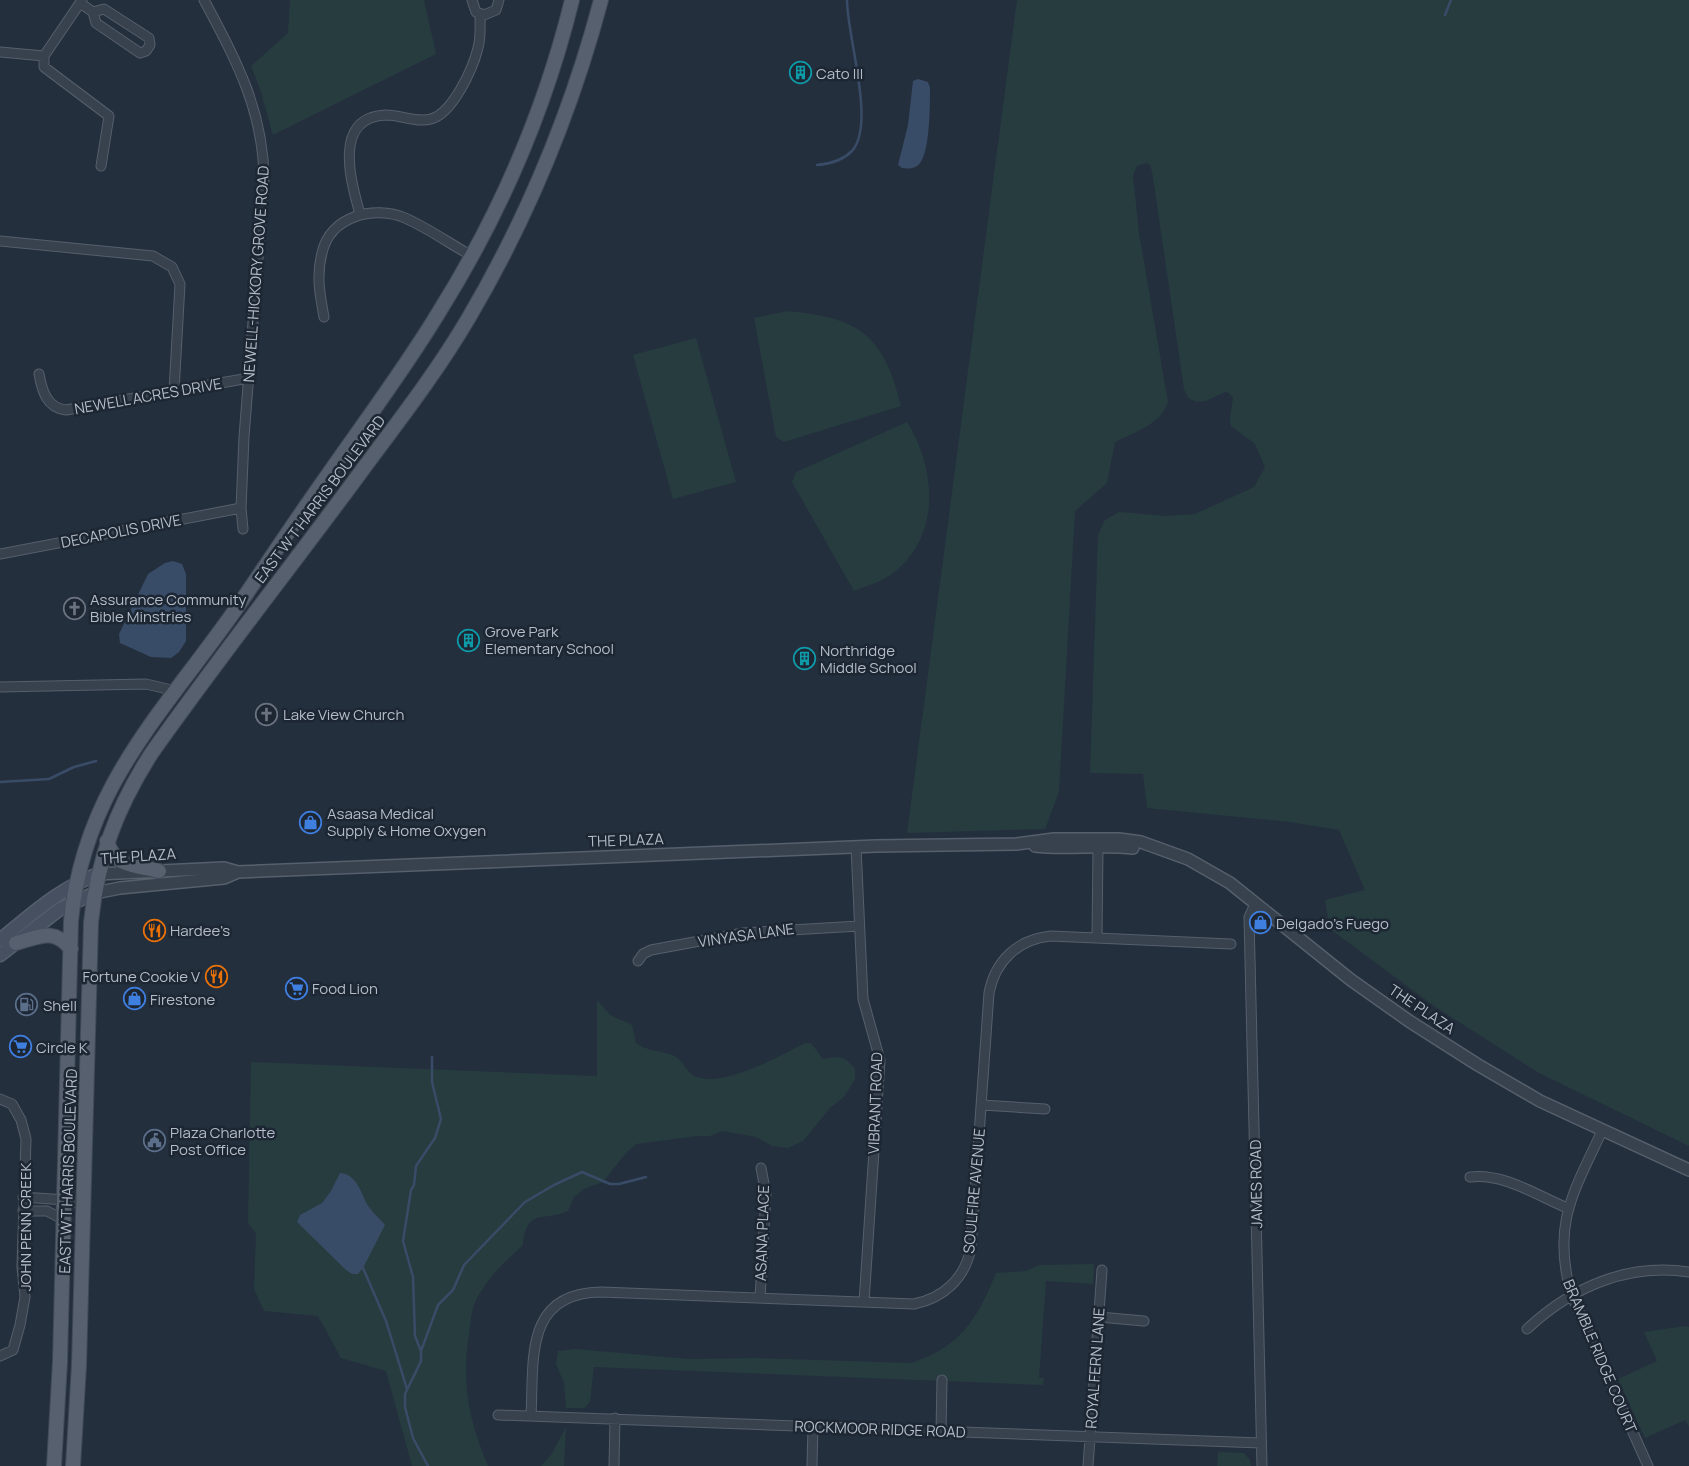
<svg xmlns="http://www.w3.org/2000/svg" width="1689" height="1466" font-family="Manrope,sans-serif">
  <rect width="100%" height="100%" fill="#242f3e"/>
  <path fill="#263c3f" d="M290,0H424L436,54L273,135L261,92L251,66L288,33Z
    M1017,0H1689V1146L1539,1073L1434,1006L1330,929L1325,900L1365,890L1339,830L1290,822L1147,808L1143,774L1090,773L1098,535L1105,520L1119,512L1166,516L1195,514L1254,487L1265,467L1255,444L1231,426L1230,419L1233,398L1229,393L1225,392L1206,401L1197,402L1188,398L1184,389L1152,171L1150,165L1146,163L1137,166L1133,175L1139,233L1168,402C1161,424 1135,432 1115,442L1107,483L1075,511L1059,792L1045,829L907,833Z
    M788,311C860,318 884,335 901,406L784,442L776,437L754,318Z
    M696,338L736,482L673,499L633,355Z
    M907,422C936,468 941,533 896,571C884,581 869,585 854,591L792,482L796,472Z
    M597,1000L610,1015L632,1025L636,1043C646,1051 660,1050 672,1055C684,1059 685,1073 697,1077C726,1087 779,1056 805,1043H811L823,1059C839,1056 845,1056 855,1069V1079L844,1097L830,1108L803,1141L788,1148L772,1146L756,1137L722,1131L710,1136H698L636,1144L626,1153L603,1182L584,1189L574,1197L568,1211C543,1222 526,1208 523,1245C505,1261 481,1284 473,1308C471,1316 470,1326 469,1335C461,1383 469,1421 488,1466H412L386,1371L341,1358L318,1316L264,1311L254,1289L256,1234L248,1223L251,1062L597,1076Z
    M1094,1264L1093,1284L1046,1281L1039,1378H1044L1043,1385L594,1367L590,1402L584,1408H566L564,1383L556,1364L558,1351L576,1349L689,1359L756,1358L911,1363C961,1347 977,1319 996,1273L1026,1271L1039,1265Z
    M1685,1326L1689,1327V1427L1685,1420L1645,1438L1618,1379L1657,1361L1644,1332Z
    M566,1427L564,1466H541L551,1455Z
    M1218,1452L1244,1453L1250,1460L1251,1466H1217Z"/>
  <path fill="#394c67" d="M918,79L928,82L930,88C930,104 930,151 920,163C916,169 908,169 902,168L898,165L908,125L913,81Z
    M173,561L182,564L186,574V641L179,652L171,658L151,657L120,643L119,634L148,574L165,563Z
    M340,1173C358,1174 361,1195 369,1207C373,1213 380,1219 385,1225L363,1268L358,1274H352L346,1270L297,1222L300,1215L322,1203L331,1191Z"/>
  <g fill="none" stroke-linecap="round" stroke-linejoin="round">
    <path stroke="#394c67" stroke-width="2.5" d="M1445,15L1451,0
      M817,165C830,164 842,161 852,151C876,124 847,37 847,0
      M0,782L49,779L74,767L96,761
      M363,1268L386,1321L407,1389
      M421,1351L415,1336L413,1277L403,1241L411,1190L414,1185L416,1166L435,1138L441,1119L432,1082V1057
      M428,1466L413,1438L405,1407V1394L421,1361V1351L438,1305L453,1290L464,1265L525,1202L554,1185L582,1172L610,1184H619L646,1177"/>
    <defs>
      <path id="minor" d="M204,0C236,60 264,111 264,181L244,437L241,508L243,529
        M472,0L476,12L484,15L496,10L499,0
        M80,3L93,12L96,23L140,53L146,51L150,45L149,38L104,9L93,12
        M0,52L44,56L82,0
        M44,56V67L109,116L101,166
        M360,214C351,182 332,117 386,115C401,115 417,123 431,119C453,113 473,68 478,48C481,38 480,25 480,14
        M0,241L153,256L172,267L180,284L174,391
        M324,317C320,296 316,275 322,253C330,216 374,205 405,218C428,228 450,244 472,256
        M39,374C42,391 47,408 66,410L249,378
        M0,554L241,508
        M0,687L146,684L176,691
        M856,847L863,999L880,1060L864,1302
        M1255,904L1249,917L1262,1466
        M1097,938L1098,846
        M638,961L643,954L651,950L743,933L859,926
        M0,1099L12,1104L21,1120L26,1139L22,1267L25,1297L20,1325L13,1350L0,1356
        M982,1105L1045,1109
        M1602,1131C1573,1193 1552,1224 1571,1294L1648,1466
        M1470,1177C1504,1173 1536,1195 1567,1208
        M23,1197L65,1200L83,1204
        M23,1211H47L64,1220
        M760,1298L766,1194L761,1168
        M1099,1317L1144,1321
        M1527,1329C1572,1287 1627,1263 1689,1272
        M498,1415L1261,1443
        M531,1416C534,1359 524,1293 601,1292L914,1304C944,1298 965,1278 971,1248L989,993C995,961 1018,939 1051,936L1231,944
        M941,1432L942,1380
        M614,1466L615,1418
        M812,1466L813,1427
        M1088,1466L1102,1270"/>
      <path id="tertiary" d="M1035,846C1067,850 1100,844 1133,848
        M98,874L224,868L238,872L876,846L1016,844L1054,839H1119L1141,842L1188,859L1230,883L1351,980L1409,1021L1478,1065L1540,1101L1689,1170
        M95,893L120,888L224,878L238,872"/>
      <path id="secondary" d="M0,940C32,914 60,888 98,874
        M0,955L60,909L95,893"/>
      <path id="primary" d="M107,841C114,867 135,865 159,871
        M16,943C40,937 53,927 71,949
        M54,1466L60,1362L71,921C84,786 165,711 238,606C267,564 295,521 325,479C363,424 404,370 439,312C499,216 545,110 572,0
        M73,1466L79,1365L91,922C98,858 116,809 151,754C220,656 295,562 366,465C401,418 438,370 468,319C527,219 571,113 601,0"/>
    </defs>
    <use href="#minor" stroke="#565f6c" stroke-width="11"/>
    <use href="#tertiary" stroke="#565f6c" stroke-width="14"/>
    <use href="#secondary" stroke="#565f6c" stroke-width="15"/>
    <use href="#primary" stroke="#414a57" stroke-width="16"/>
    <use href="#minor" stroke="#38414e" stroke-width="9"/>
    <use href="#tertiary" stroke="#38414e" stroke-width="11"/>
    <use href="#secondary" stroke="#465061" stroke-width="12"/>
    <use href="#primary" stroke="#56606e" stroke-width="14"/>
  </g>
  <defs>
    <symbol id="building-ring" viewBox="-11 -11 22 22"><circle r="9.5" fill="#1d2633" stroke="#0f9aa8" stroke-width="1.5"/><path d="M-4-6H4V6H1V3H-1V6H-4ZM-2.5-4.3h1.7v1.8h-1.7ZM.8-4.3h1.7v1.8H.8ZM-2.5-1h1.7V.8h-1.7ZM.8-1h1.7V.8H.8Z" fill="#0f9aa8"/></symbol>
    <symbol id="church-ring" viewBox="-11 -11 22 22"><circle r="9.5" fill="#1d2633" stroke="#6b7280" stroke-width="1.5"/><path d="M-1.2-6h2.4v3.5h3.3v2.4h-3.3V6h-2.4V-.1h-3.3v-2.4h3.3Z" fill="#6b7280"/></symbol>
    <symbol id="shop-ring" viewBox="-11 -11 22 22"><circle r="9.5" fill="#1d2633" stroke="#3f7fe0" stroke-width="1.5"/><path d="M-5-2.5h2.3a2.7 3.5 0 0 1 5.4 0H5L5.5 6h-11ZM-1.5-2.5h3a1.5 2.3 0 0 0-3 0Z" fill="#3f7fe0"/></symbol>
    <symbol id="restaurant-ring" viewBox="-11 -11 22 22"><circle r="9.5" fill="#1d2633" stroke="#e8710a" stroke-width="1.5"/><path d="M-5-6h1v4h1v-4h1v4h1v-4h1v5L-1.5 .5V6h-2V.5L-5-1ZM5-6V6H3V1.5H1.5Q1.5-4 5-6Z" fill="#e8710a"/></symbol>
    <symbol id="supermarket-ring" viewBox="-11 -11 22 22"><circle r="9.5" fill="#1d2633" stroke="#3f7fe0" stroke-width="1.5"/><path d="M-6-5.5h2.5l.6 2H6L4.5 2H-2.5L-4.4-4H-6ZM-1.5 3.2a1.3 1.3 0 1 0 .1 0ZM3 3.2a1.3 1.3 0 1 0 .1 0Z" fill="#3f7fe0"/></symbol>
    <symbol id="fuel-ring" viewBox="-11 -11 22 22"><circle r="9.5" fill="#1d2633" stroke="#5c6f8a" stroke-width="1.5"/><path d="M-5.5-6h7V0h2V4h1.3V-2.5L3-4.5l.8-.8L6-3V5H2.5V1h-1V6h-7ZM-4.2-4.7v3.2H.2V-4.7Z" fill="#5c6f8a"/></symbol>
    <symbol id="civic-ring" viewBox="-11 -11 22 22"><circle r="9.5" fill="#1d2633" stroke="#5c6f8a" stroke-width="1.5"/><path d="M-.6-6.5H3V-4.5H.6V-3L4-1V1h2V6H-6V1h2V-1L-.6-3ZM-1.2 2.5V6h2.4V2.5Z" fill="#5c6f8a"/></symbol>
  </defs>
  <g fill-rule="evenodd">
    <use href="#building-ring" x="788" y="60" width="25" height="25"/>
    <use href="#church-ring" x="62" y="596" width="25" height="25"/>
    <use href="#building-ring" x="456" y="628" width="25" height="25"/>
    <use href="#building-ring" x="792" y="646" width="25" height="25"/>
    <use href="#church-ring" x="254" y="702" width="25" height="25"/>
    <use href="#shop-ring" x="298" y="810" width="25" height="25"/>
    <use href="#shop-ring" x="1248" y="910" width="25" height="25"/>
    <use href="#restaurant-ring" x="142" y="918" width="25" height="25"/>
    <use href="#restaurant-ring" x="204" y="964" width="25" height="25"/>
    <use href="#supermarket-ring" x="284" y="976" width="25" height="25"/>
    <use href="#shop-ring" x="122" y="986" width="25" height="25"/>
    <use href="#fuel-ring" x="14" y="992" width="25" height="25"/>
    <use href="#supermarket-ring" x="8" y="1034" width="25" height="25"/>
    <use href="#civic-ring" x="142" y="1128" width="25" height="25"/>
  </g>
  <g text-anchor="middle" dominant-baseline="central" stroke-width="5" stroke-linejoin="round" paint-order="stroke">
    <g font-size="15" fill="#b4bcc9" stroke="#1d2633" text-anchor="start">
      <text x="816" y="73">Cato III</text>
      <text x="90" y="599">Assurance Community<tspan x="90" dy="17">Bible Minstries</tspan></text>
      <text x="485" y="631">Grove Park<tspan x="485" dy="17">Elementary School</tspan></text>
      <text x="820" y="650">Northridge<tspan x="820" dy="17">Middle School</tspan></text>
      <text x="283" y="714">Lake View Church</text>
      <text x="327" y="813">Asaasa Medical<tspan x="327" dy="17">Supply &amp; Home Oxygen</tspan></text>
      <text x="1276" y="923">Delgado's Fuego</text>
      <text x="170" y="930">Hardee's</text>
      <text x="200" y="976" text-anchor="end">Fortune Cookie V</text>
      <text x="312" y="988">Food Lion</text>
      <text x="150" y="999">Firestone</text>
      <text x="43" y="1005">Shell</text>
      <text x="36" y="1047">Circle K</text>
      <text x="170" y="1132">Plaza Charlotte<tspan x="170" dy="17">Post Office</tspan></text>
    </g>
    <g font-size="15" fill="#b4bcc9" stroke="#1d2633">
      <text transform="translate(256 274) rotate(-86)">NEWELL-HICKORY GROVE ROAD</text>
      <text transform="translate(148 396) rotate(-10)">NEWELL ACRES DRIVE</text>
      <text transform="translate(320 499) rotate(-53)">EAST W T HARRIS BOULEVARD</text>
      <text transform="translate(121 531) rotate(-11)">DECAPOLIS DRIVE</text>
      <text transform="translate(626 840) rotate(-2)">THE PLAZA</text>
      <text transform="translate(138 856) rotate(-4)">THE PLAZA</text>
      <text transform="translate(746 935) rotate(-8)">VINYASA LANE</text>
      <text transform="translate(1422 1009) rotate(34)">THE PLAZA</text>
      <text transform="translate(875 1103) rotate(-88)">VIBRANT ROAD</text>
      <text transform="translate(68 1171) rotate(-88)">EAST W T HARRIS BOULEVARD</text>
      <text transform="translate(1256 1184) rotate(-91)">JAMES ROAD</text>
      <text transform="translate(974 1191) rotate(-85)">SOULFIRE AVENUE</text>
      <text transform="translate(25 1227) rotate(-90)">JOHN PENN CREEK</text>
      <text transform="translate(762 1233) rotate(-88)">ASANA PLACE</text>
      <text transform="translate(1600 1356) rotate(67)">BRAMBLE RIDGE COURT</text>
      <text transform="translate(1095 1368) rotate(-86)">ROYAL FERN LANE</text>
      <text transform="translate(880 1429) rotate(2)">ROCKMOOR RIDGE ROAD</text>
    </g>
  </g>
</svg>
